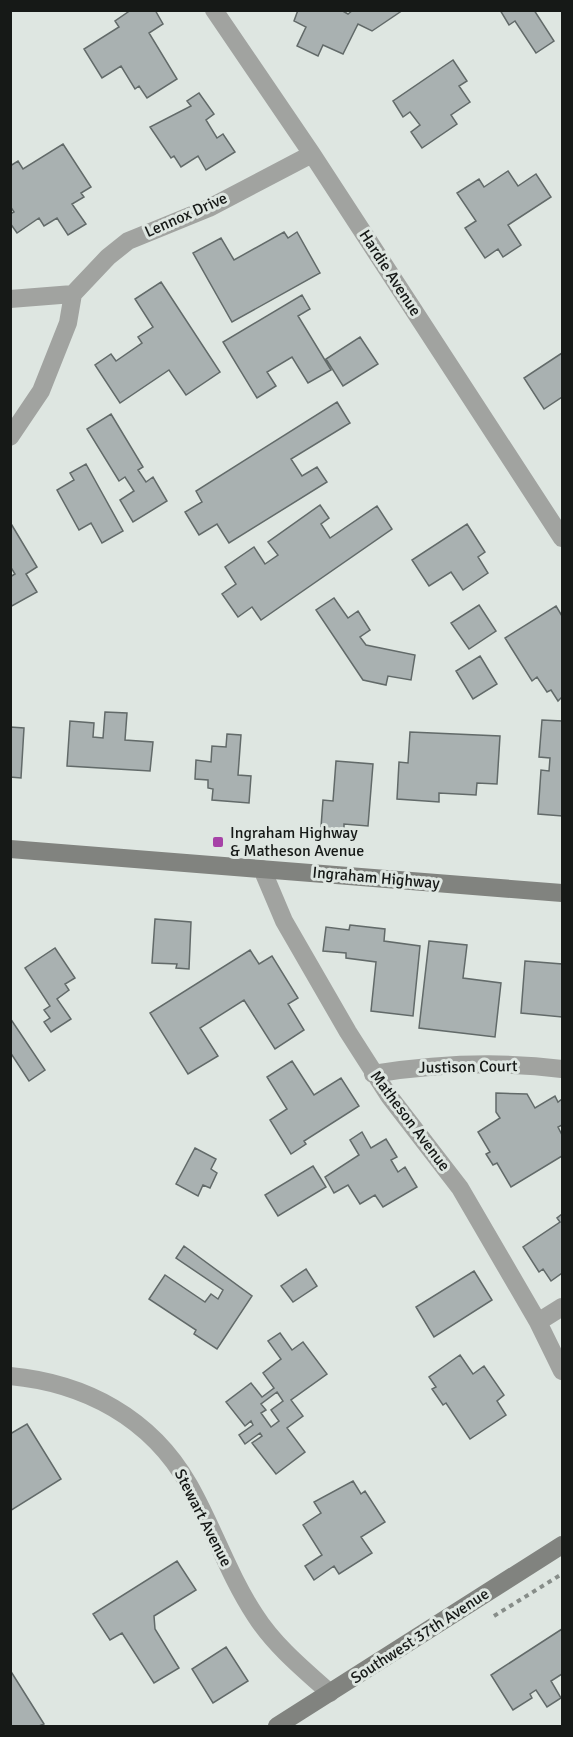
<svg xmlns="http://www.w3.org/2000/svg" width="573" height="1737" font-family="Signika,sans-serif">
  <rect width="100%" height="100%" fill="#dee6e1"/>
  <path fill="#a9b1b1" stroke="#626a69" stroke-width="1.5" fill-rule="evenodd" d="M131,10H155L163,24L149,33L177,79L147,98L139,86L135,89L121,66L102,78L84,49L119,27L115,21Z
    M298,10H341L348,14L353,10H403L372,31L358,24L343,54L323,45L318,56L297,46L306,27L294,21Z
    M500,10H534L554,41L536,53L515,21L509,25Z
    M453,60L467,81L459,86L470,102L451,115L457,124L422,148L411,132L420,125L410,112L403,117L393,101Z
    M199,93L214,114L206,120L217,138L223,134L235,152L206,170L198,156L181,167L174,156L171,158L150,127L191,106L187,101Z
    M63,144L91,187L81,193L84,197L72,204L86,224L68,235L57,218L44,226L39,218L17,233L10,223V214L14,212L10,206V166L18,161L23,169Z
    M508,171L518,186L536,174L551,197L508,225L521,245L503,257L498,249L485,258L465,228L476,221L457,193L479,179L484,187Z
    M284,232L288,238L297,232L320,273L232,322L193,253L221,238L234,260Z
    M161,282L220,372L186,395L169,370L120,403L95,365L111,354L116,361L142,343L138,337L153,327L135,299Z
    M302,295L310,309L298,316L331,370L308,383L292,357L267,372L276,386L257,398L223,342Z
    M360,337L378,364L343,386L326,359Z
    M562,353V397L544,409L524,378Z
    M337,402L350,423L291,459L302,476L317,467L327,482L229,543L217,524L199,535L185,512L202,502L196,491Z
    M111,414L143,467L138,470L146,482L153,477L167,501L133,522L120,500L134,491L125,477L119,481L87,429Z
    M86,464L123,531L102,543L91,523L79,530L57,490L74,480L70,473Z
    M320,505L329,518L321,524L330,538L377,506L392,529L261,620L252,607L238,617L222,594L236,584L225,567L254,547L265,564L278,555L268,542Z
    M10,522L37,567L26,574L37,592L10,607V577L15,574L10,566Z
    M467,524L485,552L478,557L488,573L463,590L451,572L429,586L412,560Z
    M334,598L348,618L358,611L370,630L360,637L366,645L415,655L411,680L388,676L386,685L363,680L316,610Z
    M479,605L496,631L469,649L451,623Z
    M556,606L562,616V697L558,701L551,690L547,692L537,677L532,681L505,638Z
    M480,656L497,684L473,699L456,671Z
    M105,712L127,713L125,740L153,742L150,771L67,766L70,721L94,723L93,737L103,738Z
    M542,720L562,721V816L538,814L541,770L549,771L550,758L539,757Z
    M10,727L24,728L21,778L10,777Z
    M410,732L500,736L497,784L477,783L476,795L439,793V802L397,799L399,762L408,763Z
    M227,734L241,735L238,775L251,776L249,803L212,800L213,789L208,788V780L195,779L196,760L211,762L212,746L226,747Z
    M336,761L373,764L368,826L344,824V829L321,827L323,800L333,801Z
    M155,919L191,922L189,969L176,968L177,964L152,963Z
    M350,925L385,929L384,941L420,946L413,1016L371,1011L376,962L346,958V953L323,951L326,927L349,930Z
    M429,941L467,945L463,978L501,983L495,1037L419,1028Z
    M55,948L75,978L65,984L69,990L57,999L71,1019L51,1032L44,1022L50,1018L44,1010L50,1006L25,968Z
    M250,950L259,964L272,956L298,998L288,1004L304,1030L275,1049L244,1000L200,1028L218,1056L188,1074L150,1013Z
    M525,961L562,964V1017L521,1013Z
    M10,1018L45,1070L29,1081L10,1052Z
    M292,1061L314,1095L341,1078L359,1106L304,1141L306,1144L291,1154L270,1120L287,1109L267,1077Z
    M496,1093L527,1094L535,1108L555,1096L558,1102L562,1099V1125L558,1127L562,1135V1156L511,1187L497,1163L493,1165L486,1154L490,1152L478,1132L500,1118L496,1112Z
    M362,1132L371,1148L386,1139L397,1157L391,1160L398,1172L405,1167L417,1187L383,1207L375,1195L360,1204L348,1185L334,1193L325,1177L359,1155L350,1140Z
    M195,1148L216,1159L211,1169L217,1173L210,1188L203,1185L198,1196L176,1184Z
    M313,1166L326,1187L278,1216L265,1195Z
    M562,1214V1273L551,1281L543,1269L539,1272L523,1247L560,1222L557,1218Z
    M184,1246L252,1296L217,1349L194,1334L196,1330L149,1299L165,1275L205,1302L211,1294L218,1299L223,1290L176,1258Z
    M306,1269L317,1286L293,1302L281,1286Z
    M474,1271L492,1300L434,1337L416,1307Z
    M280,1333L292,1350L303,1342L327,1374L291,1400L303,1416L287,1428L305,1452L276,1474L252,1443L262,1436L260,1433L245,1444L239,1435L253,1425L251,1421L245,1426L226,1402L251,1383L262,1397L274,1388L263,1373L281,1359L268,1341ZM277,1392L283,1401L271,1410L279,1421L271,1427L261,1413L266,1410L261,1404Z
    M460,1355L473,1374L484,1366L504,1395L497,1401L506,1415L470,1439L446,1403L443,1405L432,1389L436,1387L429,1377Z
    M27,1424L61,1479L10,1511V1434Z
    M353,1481L361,1494L365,1491L385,1522L361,1537L372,1553L339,1574L334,1566L314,1580L305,1566L322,1555L303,1525L321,1513L314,1502Z
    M177,1561L196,1590L154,1616L155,1629L179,1668L154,1683L122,1633L110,1640L93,1614Z
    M562,1629V1674L551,1681L561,1698L547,1707L536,1690L530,1694L532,1698L513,1710L491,1675Z
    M226,1647L248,1681L213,1703L192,1669Z
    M10,1670L44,1724L39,1726H10Z"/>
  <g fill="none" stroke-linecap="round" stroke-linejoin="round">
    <path stroke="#878d89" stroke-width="4" stroke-dasharray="4.5 4.5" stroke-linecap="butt" d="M494,1616L562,1574"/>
    <path stroke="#a1a3a0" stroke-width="18" d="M214,10L312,154L562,538
      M10,299L73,294
      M10,437L41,391L68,323L73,294L108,257L128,241L209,208L312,154
      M262,869L284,921L348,1032L389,1096L460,1188L538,1322L562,1371
      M373,1074C435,1064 501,1061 562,1069
      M538,1322L562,1307
      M10,1376C85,1383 151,1418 189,1485C213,1527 228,1574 255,1615C274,1645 303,1669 330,1693"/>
    <path stroke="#81837f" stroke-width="18" d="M10,849L562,893
      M277,1726L562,1545"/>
  </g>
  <rect fill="#a642a7" stroke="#dee6e1" stroke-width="2" x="212" y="836" width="12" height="12" rx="3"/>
  <g text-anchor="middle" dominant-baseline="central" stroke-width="6" stroke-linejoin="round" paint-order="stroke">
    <g font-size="16" fill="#161917" stroke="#dee6e1">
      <text transform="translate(186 215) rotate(-24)">Lennox Drive</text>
      <text transform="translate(390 273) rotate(57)">Hardie Avenue</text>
      <text transform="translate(376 878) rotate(5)">Ingraham Highway</text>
      <text transform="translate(468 1067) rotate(-1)">Justison Court</text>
      <text transform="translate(410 1121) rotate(53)">Matheson Avenue</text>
      <text transform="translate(203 1518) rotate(63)">Stewart Avenue</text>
      <text transform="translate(420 1636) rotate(-33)">Southwest 37th Avenue</text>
    </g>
    <g font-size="16" fill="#161917" stroke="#dee6e1" text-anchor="start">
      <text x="230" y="833">Ingraham Highway<tspan x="230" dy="18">&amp; Matheson Avenue</tspan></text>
    </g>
  </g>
  <rect width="573" height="1737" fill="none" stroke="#161917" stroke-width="24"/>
</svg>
